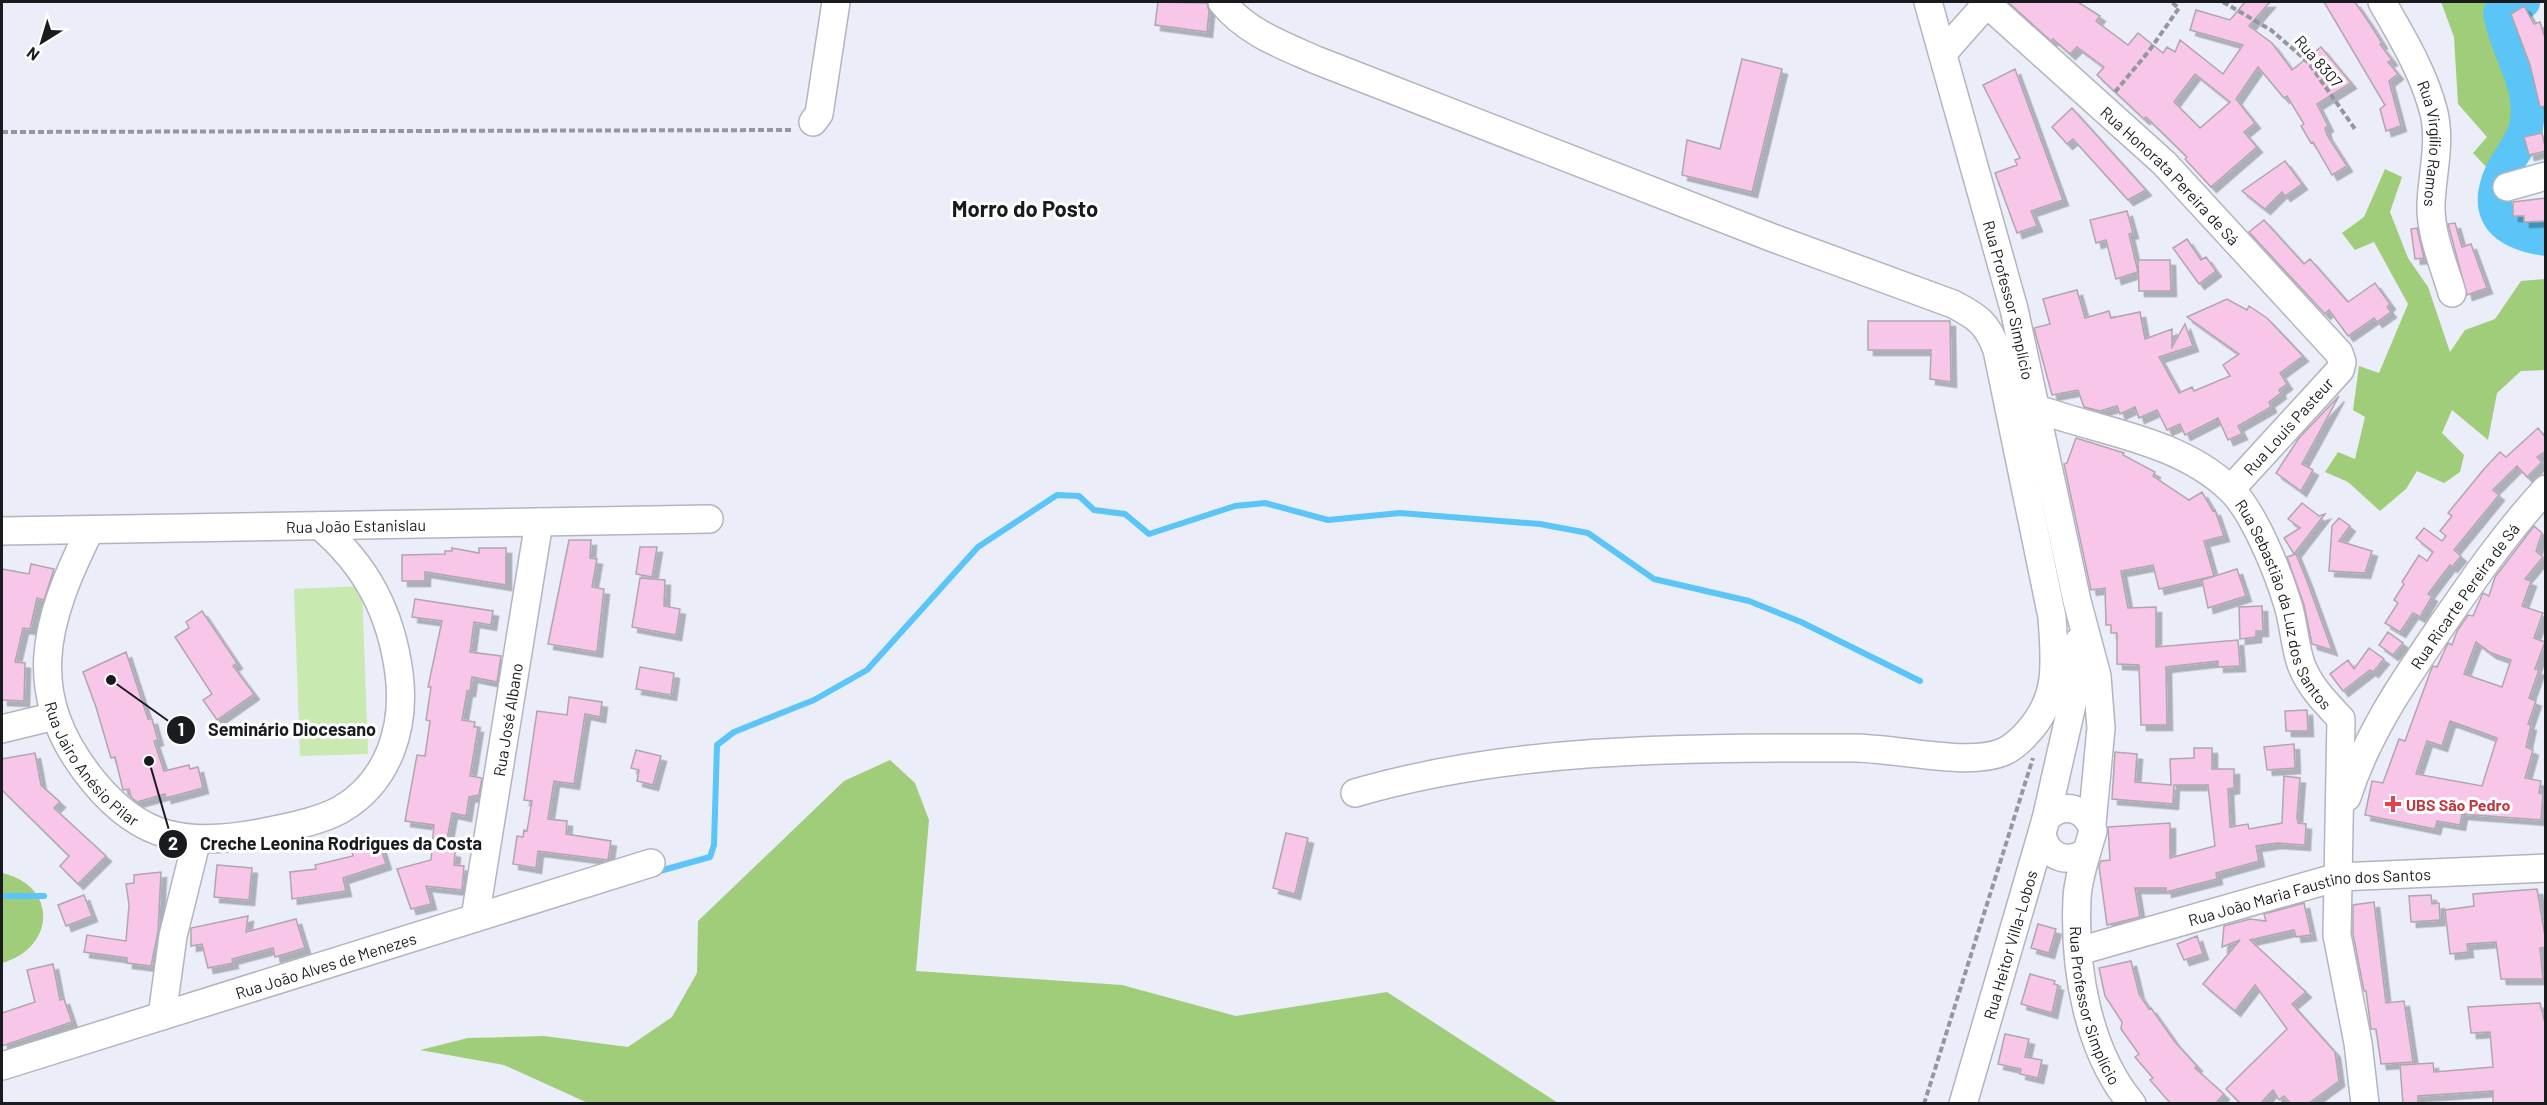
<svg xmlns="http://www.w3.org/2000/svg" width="2547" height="1105" font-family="Barlow,sans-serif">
  <defs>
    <filter id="shadow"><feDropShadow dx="5.5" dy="5.5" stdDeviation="0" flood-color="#0004"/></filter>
  </defs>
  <rect width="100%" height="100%" fill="#ebeef9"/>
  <path fill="#c8e9af" d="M362,586L368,754L300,756L294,589Z"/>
  <path fill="#9fcd7a" d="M2441,2H2505L2511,43L2507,54L2523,104L2512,146L2489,170L2473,153L2487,137L2458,104L2454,37Z
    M2385,169L2402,177L2390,212L2408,258L2428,287L2450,352L2465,330L2495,319L2521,281L2545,279L2546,370L2521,371L2497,393L2488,440L2452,410L2442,433L2464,455L2460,472L2444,483L2417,471L2406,489L2380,511L2348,482L2325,472L2338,452L2355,459L2365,417L2353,410L2359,366L2379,373L2408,304L2374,242L2355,250L2342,233L2364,217Z
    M890,760L915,783L929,820L916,971L1122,985L1236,1016L1387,992L1558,1103L590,1104L504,1065L420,1050L468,1038L544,1036L628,1047L672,1017L697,973L698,921L844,781Z
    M2,873C59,886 55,948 2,963Z"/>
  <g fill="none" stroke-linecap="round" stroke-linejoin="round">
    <path stroke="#5ac5f6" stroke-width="6" d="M656,872L710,857L714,845L717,745L734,732L814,700L867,670L978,547L1057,495L1079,496L1094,510L1125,514L1149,534L1235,506L1265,503L1328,520L1400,513L1540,524L1588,533L1654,579L1749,601L1801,622L1920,681
      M2,896H44"/>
    <path stroke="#5ac5f6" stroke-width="34" d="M2523,2L2500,13C2507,52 2535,86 2526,127C2523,142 2509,158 2502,172C2482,215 2505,233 2546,239"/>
  </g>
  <path fill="#f7c6e9" stroke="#b1a6ad" stroke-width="1.5" fill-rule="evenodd" filter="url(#shadow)" d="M1158,2L1207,3L1209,11L1207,32L1155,25Z
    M2008,2H2078L2100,16L2096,21L2128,45L2138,33L2163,53L2167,47L2175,52L2180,40L2223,74L2243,45L2190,30L2196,10L2230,20L2245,2H2270L2249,26L2272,43L2292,70L2321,47L2351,83L2317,104L2328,126L2325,128L2327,135L2347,166L2332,175L2313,142L2311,143L2301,126L2304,124L2287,96L2284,98L2258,67L2236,99L2255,123L2244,132L2257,147L2211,187L2185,159L2187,157L2146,117L2144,119L2097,75L2104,67L2077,47L2070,54L2053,39L2051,41ZM2195,74L2230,102L2200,128L2174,102Z
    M2324,2H2355L2370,24L2382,43L2380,44L2392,60L2388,62L2398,74L2389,81L2401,126L2386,131L2380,109L2385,105Z
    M2524,6L2534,24L2540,22L2546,41V106L2540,107L2530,65L2511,14Z
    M1742,59L1782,69L1752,192L1682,175L1687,140L1720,149Z
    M2015,69L2063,200L2031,211L2037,226L2017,233L1995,173L2017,165L2015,160L2020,158L1983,85Z
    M2072,108L2146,190L2128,200L2073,139L2067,144L2052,127Z
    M2542,133L2546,151L2529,155L2524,137Z
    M2285,161L2302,184L2285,196L2282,192L2265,209L2242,191Z
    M2546,198V221L2524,222V216H2513V202Z
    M2127,211L2133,233L2129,234L2138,272L2116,279L2106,240L2096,243L2090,220Z
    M2264,220L2304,264L2310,259L2348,302L2375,283L2390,304L2387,307L2391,312L2377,322L2374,318L2348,336L2329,310L2325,314L2249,232Z
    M2455,223L2462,247L2471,244L2487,288L2467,295L2448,224Z
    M2417,228L2424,258L2415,259L2411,229Z
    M2187,239L2201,260L2206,257L2216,271L2199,284L2173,248Z
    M2138,260H2170L2171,291H2139Z
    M2077,290L2085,318L2109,311L2111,318L2140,312L2145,339L2172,329V347L2185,324L2193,346L2159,357L2179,393L2192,387L2194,391L2230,376L2223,365L2239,354L2187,317L2227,299L2247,310L2249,306L2267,318L2303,356L2280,373L2287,384L2279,390L2281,393L2269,402L2271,407L2238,426L2242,434L2228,440L2218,418L2185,435L2180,424L2167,430L2157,410L2139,418L2135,407L2120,414L2117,406L2100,411L2084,407L2078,390L2052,395L2034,328L2050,324L2043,299Z
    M1868,321H1950L1951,382L1930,379L1931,350H1868Z
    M2339,396L2302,464L2313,470L2301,491L2276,473L2299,438Z
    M2538,428L2546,438V451L2537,457L2542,462L2527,477L2517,466L2493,490L2499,495L2454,550L2461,556L2452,567L2450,565L2428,594L2432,596L2420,617L2413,613L2400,632L2385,623L2398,603L2394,600L2404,584L2402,582L2419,555L2427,561L2433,552L2416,538L2424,528L2442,541L2446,536L2440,531L2452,516L2448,513L2484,469L2500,452L2506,457Z
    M2076,438L2124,453L2123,455L2155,472L2153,476L2189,500L2202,492L2213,511L2215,510L2224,536L2204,541L2214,576L2159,589L2153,565L2121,571L2128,608L2156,607V647L2238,640L2240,666L2218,667V661L2166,667L2167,725H2141L2139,665L2117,664V633H2111V625H2106L2105,588L2091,590L2064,464L2067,463Z
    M2302,503L2319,516L2325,514L2294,554L2284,538L2300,528L2288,519Z
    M2339,518L2350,526L2339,541L2372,551L2365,573L2329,571L2332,526Z
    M2534,526L2542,533L2536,551L2543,557L2525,579L2531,581L2522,606L2543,613L2534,638L2545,642L2535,669L2539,670L2529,698L2536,701L2528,724L2531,725L2526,747L2533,750L2525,778L2541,781L2539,793L2543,794L2541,820L2462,814L2460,825L2437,821L2435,829L2365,815L2372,781L2383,783L2399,739L2405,741L2431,670L2433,666L2437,667L2448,643L2452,645L2457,631L2468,615L2473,616L2483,593L2489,596L2495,577ZM2476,642L2491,653L2511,660L2502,687L2464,674ZM2450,721L2497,738L2482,786L2416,774L2427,741L2442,746Z
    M569,540H591L590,558L597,559L592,587L604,589L597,652L548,644Z
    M640,547H657L652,577L636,574Z
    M452,548L479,553V548H506V585L425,572V581H402V555L445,554V551H452Z
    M2296,554L2307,581L2332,650L2312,644L2304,605L2287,557Z
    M31,564L54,569L44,600L37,598L30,629L23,628L15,662L25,663L24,701L2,700V569L29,574Z
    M2237,569L2246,596L2208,608L2202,580Z
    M640,578L665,580L664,606L680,609L676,635L632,627Z
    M415,599L493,611L491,625L474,622L470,652L501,656L497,682L472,677L470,691H467L462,720L475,722L474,727H478L470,776L482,778L479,795L469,797L466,816L452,813L445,850L455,852L454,865L464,866L462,890L426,886L431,904L411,909L397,869L431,860L434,825L405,821L417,755L425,756L430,721L426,720L431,687H428L442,621L412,617Z
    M2262,606L2263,631H2256V637L2240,639L2239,607Z
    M202,611L237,663L233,666L254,694L217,720L203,700L212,694L175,637L189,628L186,622Z
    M2388,632L2403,643L2393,655L2379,645Z
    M2369,648L2384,659L2373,672L2370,670L2343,691L2330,674L2348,660L2354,669Z
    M126,652L148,719H152L158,740L154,741L164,771L189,765L190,769L198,767L203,788L166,798L165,794L137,802L131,797L129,789L123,790L115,757L111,758L96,707L83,672Z
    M640,667L674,673L671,695L636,689Z
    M569,697L602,702L600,717L585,714L574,784L554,781L548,819L567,821L566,834L611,841L608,860L538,851L536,868L513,864L517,836L523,837L524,830L527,831L532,801L524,800L537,711L567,715Z
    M2307,710L2308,731H2286L2285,711Z
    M2294,744L2295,768L2267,770L2264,747Z
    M2194,748H2212V769H2234V788L2228,789L2230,827L2248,824L2249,829L2282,823L2284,776L2300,778L2297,817L2298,823L2306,824L2305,845L2277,843L2256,846L2259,861L2216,873L2217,879L2166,892V888H2135L2140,917L2107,925L2099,866L2101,861L2110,860L2108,827L2170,823V858L2215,846L2208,785H2174L2173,804L2112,799L2115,752L2137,754L2135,782L2171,785L2170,759L2194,758Z
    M636,750L661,756L653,785L637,781L639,770L631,768Z
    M35,753L41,785L60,802L54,808L106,856L78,884L60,866L69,856L2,790V759Z
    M1286,833L1308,838L1295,894L1273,888Z
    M379,842L386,864L343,878L346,891L292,899L290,872L316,869L315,865L353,856L352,851Z
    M217,865L252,868L249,900L214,897Z
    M161,872L158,932L151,966L127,963V958L84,952L87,935L126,941L129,905L126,884L134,883V875Z
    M2537,889L2546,942V947L2540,948L2543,979H2501L2496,942L2467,944L2468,952L2450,954L2445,910L2474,906L2473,894Z
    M84,895L92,916L66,926L58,905Z
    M2431,895L2432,904L2439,903L2440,920L2411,922L2409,896Z
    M2374,902L2386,1003L2404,1001L2413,1062L2381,1064L2376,1029H2371L2366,991H2364L2353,934V905Z
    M2304,903L2311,935L2296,937L2294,930L2250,940L2306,992L2292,1004L2335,1052L2339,1081L2308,1104H2291L2284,1096L2279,1100L2273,1090L2260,1104H2241L2226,1089L2287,1029L2255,985L2235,1011L2203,984L2240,940L2222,947L2224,926L2250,919L2266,921L2264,914Z
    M248,916L246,932L296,919L305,948L275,957L273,948L232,959L233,963L208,968L202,944L191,946V928Z
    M2038,924L2056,929L2049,953L2031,948Z
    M2197,936L2203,954L2184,960L2177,944Z
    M2131,961L2139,994L2149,1009L2151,1008L2175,1042L2197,1066L2195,1068L2224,1094L2215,1104H2171L2150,1080L2153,1078L2135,1057L2139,1054L2121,1029L2122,1022L2105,996L2099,968Z
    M53,964L60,1000L64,999L72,1022L2,1046V1013L35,1002L27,970Z
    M2030,974L2055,981L2054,984L2058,985L2052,1013L2021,1004Z
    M2540,1003L2546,1027V1104H2493V1091L2418,1096V1104H2403L2400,1065L2433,1063L2434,1072L2493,1067L2490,1032L2471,1033L2468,1007Z
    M2005,1034L2029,1039L2025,1057L2042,1060L2038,1078L2020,1074L2021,1069L1998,1064Z"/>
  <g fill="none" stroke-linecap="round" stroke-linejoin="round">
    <defs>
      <g id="minor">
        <path d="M1222,2C1246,32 1282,45 1316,60L1773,238L1953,304C1978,317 1987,323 1997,350L2052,617C2055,662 2060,697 2028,732C2021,740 2012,748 2003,752C1968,767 1895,748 1855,748C1688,748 1516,746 1355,793"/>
        <path id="s1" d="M1928,2L2014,309L2077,601L2097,676L2101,728L2092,824"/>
        <path id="s2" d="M1985,2L2164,163L2339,353L2342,362L2340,370L2231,489"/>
        <path id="s3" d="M2382,2C2402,37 2424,73 2434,113C2441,143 2432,175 2431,204C2430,234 2444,265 2452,293"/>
        <path d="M1943,53L1988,2"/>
        <path d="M813,122L819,114L836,2"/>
        <path d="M2507,187L2546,176"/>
        <path id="s4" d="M2038,409C2101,432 2179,440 2230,489C2253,510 2278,572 2287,602C2294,622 2294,644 2301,664C2309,686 2325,702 2341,719L2337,935L2358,1043L2365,1104"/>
        <path id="s5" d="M90,530C44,622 22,695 94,782C113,805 137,826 167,834C200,843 237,838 270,831C293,826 319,821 340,810C389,782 406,727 399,673C391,613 367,566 320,526"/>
        <path id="s6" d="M2,531L709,519"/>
        <path d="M2,729L55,716"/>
        <path id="s7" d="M2347,797C2367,734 2403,682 2440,628C2473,580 2506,532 2546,489"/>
        <path d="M2046,819L2074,696L2079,641"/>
        <path id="s8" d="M2087,851C2083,866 2077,884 2077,900C2074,968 2087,1050 2132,1104"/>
        <path id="s9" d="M475,918L539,522"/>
        <path id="s10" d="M2079,951L2338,877L2546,868"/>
        <path d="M162,1016L173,936L197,839"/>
        <path id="s11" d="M2,1066L651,863"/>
        <path id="s12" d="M1963,1104L2046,819C2062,801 2087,807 2093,831L2087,851C2068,865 2047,858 2042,834"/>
      </g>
    </defs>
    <use href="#minor" stroke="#b2b5c0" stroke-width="30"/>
    <path stroke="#95979f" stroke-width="4" stroke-dasharray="6 3" stroke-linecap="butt" d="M2223,2L2271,30L2308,62L2355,129
      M2115,92L2149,51L2179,8L2171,2
      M2,132L794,130
      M1924,1104L2033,758"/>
    <use href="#minor" stroke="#fff" stroke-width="27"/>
  </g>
  <path fill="#e0444e" stroke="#fff" stroke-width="2" d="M2390 795h6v6h6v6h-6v6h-6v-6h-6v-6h6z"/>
  <g text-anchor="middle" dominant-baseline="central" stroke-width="6" stroke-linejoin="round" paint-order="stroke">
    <g font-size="16" fill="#1a1b1f" stroke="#fff">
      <text transform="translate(2319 61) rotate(49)">Rua 8307</text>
      <text stroke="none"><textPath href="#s3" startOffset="153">Rua Virgílio Ramos</textPath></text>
      <text stroke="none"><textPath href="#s2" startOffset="254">Rua Honorata Pereira de Sá</textPath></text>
      <text stroke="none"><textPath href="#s1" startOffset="309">Rua Professor Simplício</textPath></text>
      <text transform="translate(2288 426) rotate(-48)">Rua Louis Pasteur</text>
      <text stroke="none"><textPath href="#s6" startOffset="354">Rua João Estanislau</textPath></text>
      <text stroke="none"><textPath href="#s7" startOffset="234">Rua Ricarte Pereira de Sá</textPath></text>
      <text stroke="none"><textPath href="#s4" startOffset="339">Rua Sebastião da Luz dos Santos</textPath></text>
      <text stroke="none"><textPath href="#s9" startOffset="201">Rua José Albano</textPath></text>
      <text stroke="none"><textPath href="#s5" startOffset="255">Rua Jairo Anésio Pilar</textPath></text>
      <text stroke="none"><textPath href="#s10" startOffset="238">Rua João Maria Faustino dos Santos</textPath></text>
      <text stroke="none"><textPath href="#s12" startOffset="166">Rua Heitor Villa-Lobos</textPath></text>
      <text stroke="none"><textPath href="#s11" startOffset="339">Rua João Alves de Menezes</textPath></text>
      <text stroke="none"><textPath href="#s8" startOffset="158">Rua Professor Simplício</textPath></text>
    </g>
    <g font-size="16" font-weight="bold" fill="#be3a42" stroke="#fff" text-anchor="start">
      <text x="2406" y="804">UBS São Pedro</text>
    </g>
    <g font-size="22" font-weight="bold" fill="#1a1b1f" stroke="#fff">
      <text x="1025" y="208">Morro do Posto</text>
    </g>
  </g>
  <path fill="none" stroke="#1a1b1f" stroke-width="2" d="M111 680L181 730M149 761L173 844"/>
  <g fill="#1a1b1f" stroke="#fff" stroke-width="2">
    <circle cx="111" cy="680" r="6"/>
    <circle cx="149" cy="761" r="6"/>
    <circle cx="181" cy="730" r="15"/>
    <circle cx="173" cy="844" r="15"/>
  </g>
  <g font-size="18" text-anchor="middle" font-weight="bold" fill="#fff">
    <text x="181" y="736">1</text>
    <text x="173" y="850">2</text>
  </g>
  <g font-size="18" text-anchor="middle" font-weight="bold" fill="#1a1b1f" stroke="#fff" stroke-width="6" stroke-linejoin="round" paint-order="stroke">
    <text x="292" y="736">Seminário Diocesano</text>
    <text x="341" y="850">Creche Leonina Rodrigues da Costa</text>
  </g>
  <rect width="2547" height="1105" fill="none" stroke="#1a1b1f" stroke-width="6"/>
  <g transform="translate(42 42) rotate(217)" stroke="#ffffff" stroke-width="4.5" paint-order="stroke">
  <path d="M0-4.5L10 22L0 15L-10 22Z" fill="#1a1b1f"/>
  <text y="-9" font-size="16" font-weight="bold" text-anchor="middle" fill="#1a1b1f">N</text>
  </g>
</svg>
